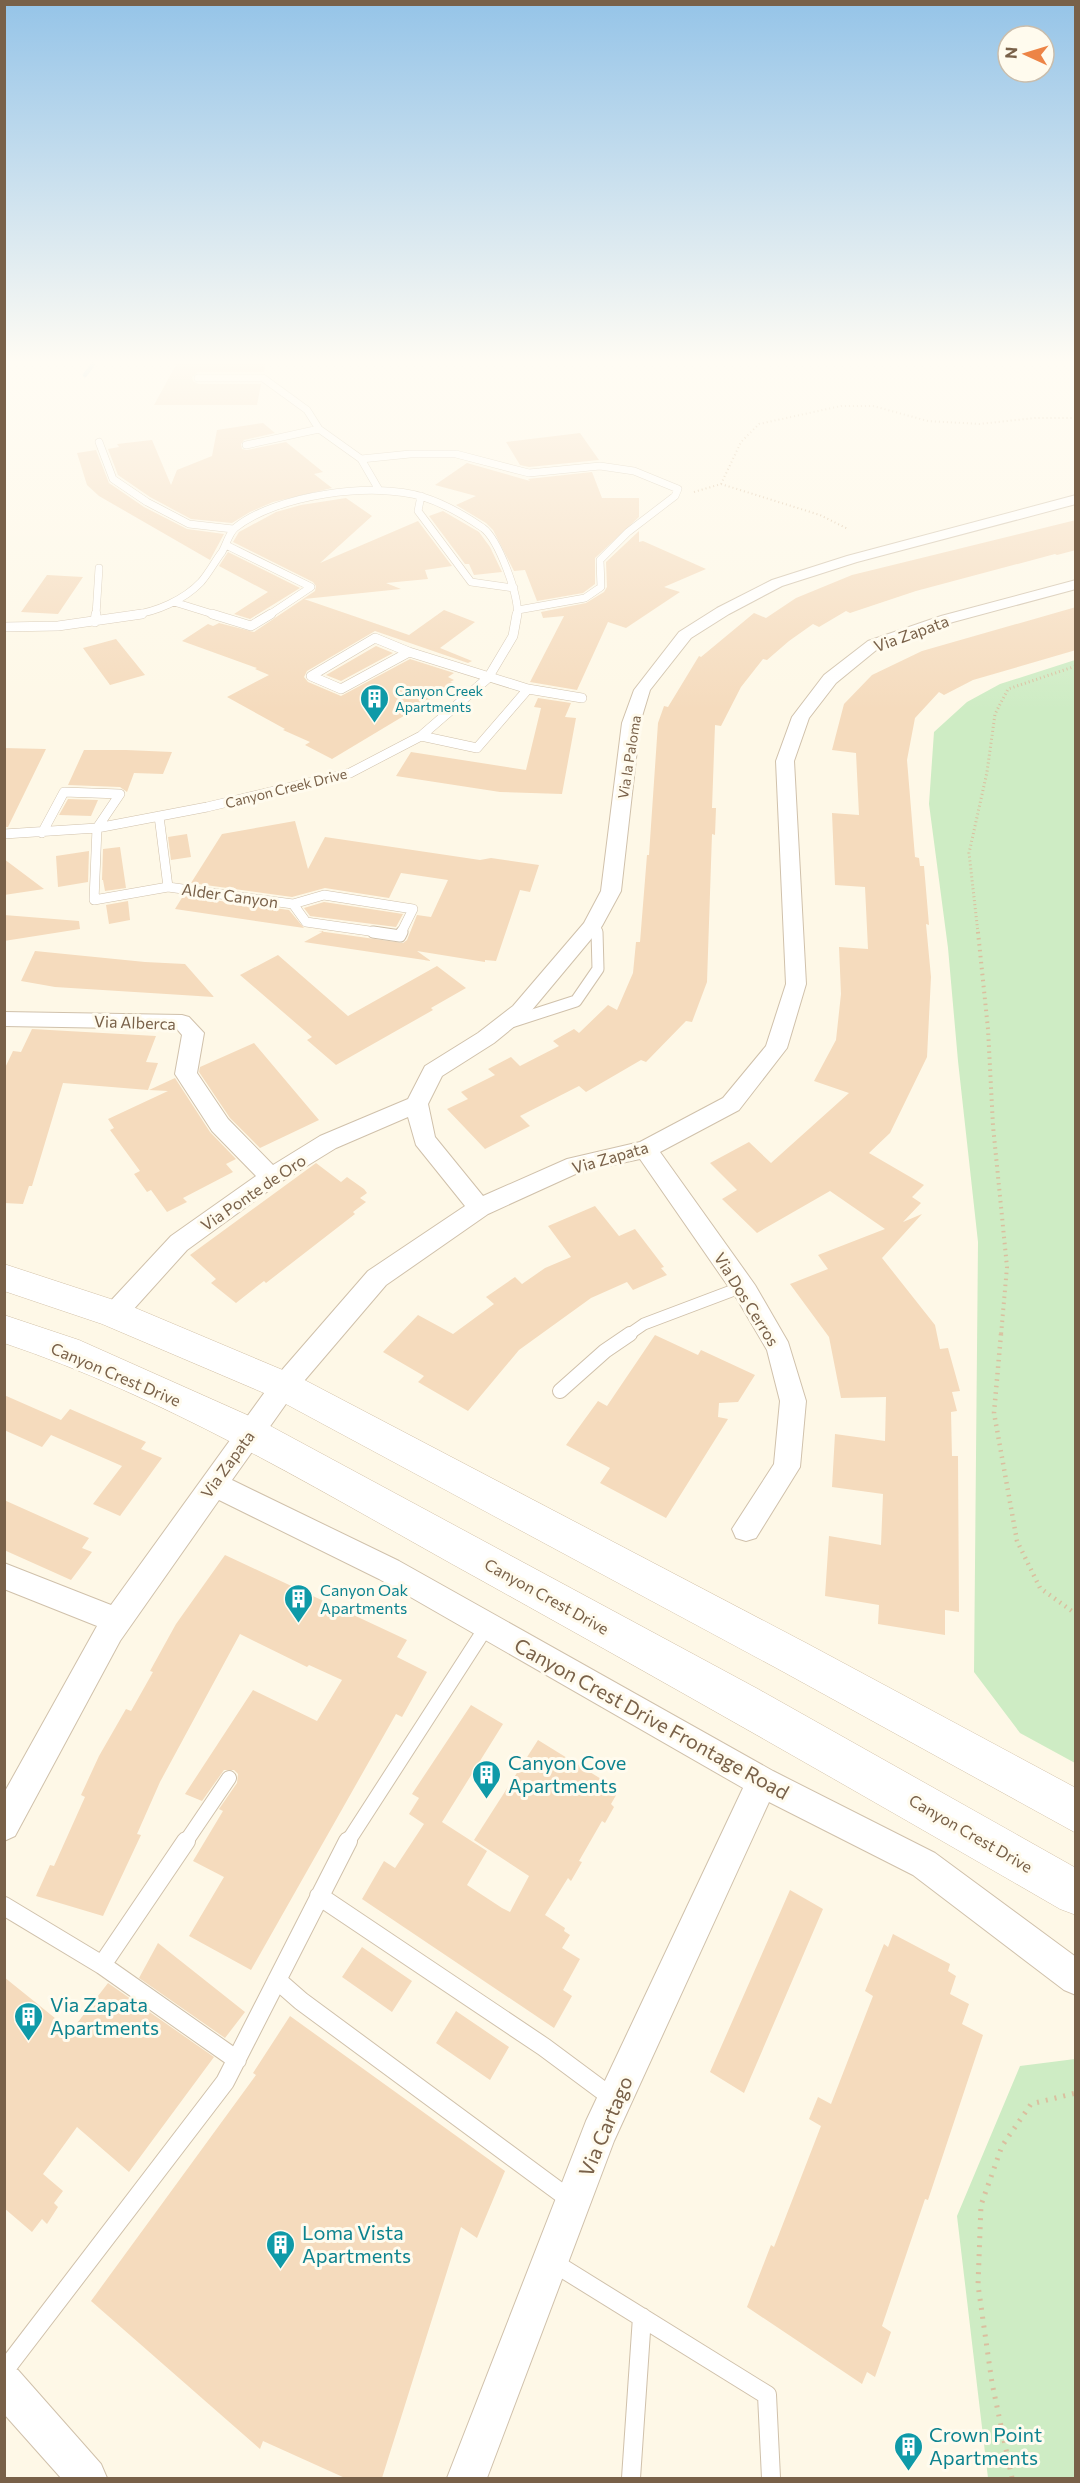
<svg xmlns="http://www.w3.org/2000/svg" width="1080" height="2483" font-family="Commissioner,sans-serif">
  <rect width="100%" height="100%" fill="#fef8e7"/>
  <path fill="#ceecc4" d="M1075,660H1076L1075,1763L1020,1733L974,1672L978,1242L958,1061L948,948L929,804L934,732L967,702L1000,684Z
    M1075,2059V2478H988L957,2216L1020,2066Z"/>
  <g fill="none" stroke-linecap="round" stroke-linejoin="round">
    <path stroke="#9fc9db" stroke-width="4.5" d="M85,375L94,363"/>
  </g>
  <path fill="#f5dbbd" d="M177,363H266L264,372H198L192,377L193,381L198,384H261L257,405H154Z
    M263,423L275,433L244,440L241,444L242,449L247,450L286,442L323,472L314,474L332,488L273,502L250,512L232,523L191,519L150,497L118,475L108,449L119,447L117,444L152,440L171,485L177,470L212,456L217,430Z
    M580,433L599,460L529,467L520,465L506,442Z
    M96,450L109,483L144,507L187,529L224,534L210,560L99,496L87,485L77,453Z
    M467,463L530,481L528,479L592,472L602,498H639V517L595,558V584L583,593L537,601L525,570L514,571L493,530L486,523L456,505L476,496L435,485Z
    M346,498L372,516L320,563L418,521L452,566L425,570L428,579L386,583L401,589L304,599L409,635L444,610L475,622L440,648L472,661L468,663L375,631L307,671L304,677L308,682L341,696L410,659L454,673L448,677L454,680L450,682L453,683L422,705L332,759L305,745L310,742L283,730L285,729L227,697L269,675L255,669L257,668L182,641L208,624L213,626L219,623L254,632L315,591L316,586L313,582L233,542L239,532L276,512L301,505Z
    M443,511L479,532L490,547L502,572L474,575L469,564H465L429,516Z
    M1076,520V550L1057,555L1055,554L916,591L850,613L846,611L819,627L813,624L789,641L767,660L763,659L741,687L721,726L715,725L712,808H716L715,835L712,834L707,982L692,1022L686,1021L646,1062L641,1060L586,1092L579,1086L520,1116L530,1126L485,1149L447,1109L468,1099L461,1092L495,1075L488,1069L511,1057L520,1066L559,1046L553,1041L574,1029L579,1033L608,1005L617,1010L633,973L636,942H640L647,855H649L658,723L664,706L668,707L699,656L701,657L754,613L766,618L796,598L852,575Z
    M639,531V542L643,541L706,569L664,587L680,592L626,628L608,622L577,690L530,682L564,616L543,618L541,612L586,603L604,592L607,587L606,562Z
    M228,552L300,588L250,619L234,614L268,592L219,566Z
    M47,575L83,577L58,614L21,612Z
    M1076,607V650L973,680L944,695L939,692L915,718L907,760L915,857L919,858L920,866H924L929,925L926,924L931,977L927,1057L890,1133L869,1153L924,1185L912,1197L921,1203L903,1222L922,1214L882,1258L935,1325L940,1349L948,1348L960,1391L952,1392L957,1411L951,1412L952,1456H958L959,1612L945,1610V1635L878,1624L879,1605L825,1596L829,1536L881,1545L883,1494L832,1487L835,1434L885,1441L886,1397L841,1398L829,1337L790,1284L828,1269L818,1255L885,1229L830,1191L757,1233L722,1199L737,1190L710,1163L749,1142L771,1163L849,1093L814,1081L836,1040L841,994L839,947L868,949L865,887L835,885L832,813L859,815L856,753L832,750L844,704L872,675L922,651Z
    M116,639L145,675L110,685L83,648Z
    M376,646L393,653L341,681L326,675Z
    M538,698L571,703L565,717L576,718L562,794L500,792L396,776L411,752L526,770L541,708L534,707Z
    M4,748L46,749L8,827H4Z
    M84,750H126L172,752L163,774L134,773L127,792L120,787L68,785Z
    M68,799L98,800L91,816L59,815Z
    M295,821L308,869L325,837L480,860L491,858L539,865L530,892L520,890L496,961L485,960V962L417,951L431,961L304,942L324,931H318L403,943L407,940L417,915L431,917L448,880L401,873L389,898L325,888L292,897L191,883L222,834Z
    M187,834L191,857L171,860L168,837Z
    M120,847L126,888L105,891L103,880H102L103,849Z
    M89,851L88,882L58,887L56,856Z
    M4,859L44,889L4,895Z
    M183,896L289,910L304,928L175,909Z
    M128,901L130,920L109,924L106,905Z
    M324,902L403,914L396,927L310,916L304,908Z
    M4,915L79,921L80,929L4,941Z
    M35,951L145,962L185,964L214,997L55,987L21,981Z
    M278,955L348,1016L437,966L466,988L431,1008L433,1010L336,1065L307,1040L312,1037L240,975Z
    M32,1029L156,1036L146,1062L158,1063L148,1090L63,1083L32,1186H29L23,1204L4,1203V1070L13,1051L21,1052Z
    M254,1043L319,1120L260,1148L230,1118L199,1072L200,1067Z
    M175,1078L210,1132L236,1159L226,1164L233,1172L183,1198L187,1202L167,1212L151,1190L147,1192L134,1174L140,1171L110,1130L114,1128L108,1119L168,1091L149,1090Z
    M316,1163L341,1182L347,1177L364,1189L367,1193L360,1198L366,1202L353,1212L355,1214L266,1283L264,1281L236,1303L211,1283L216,1279L190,1255Z
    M595,1206L619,1236L635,1229L664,1267L661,1268L667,1275L633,1290L627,1282L591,1298L519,1350L468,1411L418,1382L424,1376L383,1352L418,1315L453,1334L494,1304L486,1297L515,1277L522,1284L545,1268L571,1257L548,1226Z
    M655,1335L698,1355L701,1350L755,1375L738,1402L719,1403L718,1417L728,1419L666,1518L600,1483L610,1468L566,1445L598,1401L607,1406Z
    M4,1395L61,1420L70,1409L146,1442L141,1449L162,1458L120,1516L93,1504L122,1466L51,1435L42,1447L4,1430Z
    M4,1500L89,1538L82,1548L92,1552L71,1580L4,1550Z
    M225,1555L407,1640L397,1657L427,1672L402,1717L396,1714L251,1970L189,1936L224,1877L193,1861L223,1811L219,1809L237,1783L238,1774L234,1770H224L202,1801L185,1794L253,1690L317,1721L342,1680L309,1665L307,1667L240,1634L160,1782L137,1834L141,1835L103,1916L36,1896L50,1865L54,1866L85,1797L81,1795L99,1756L126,1709L131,1711L153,1672L150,1671L176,1624Z
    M471,1705L503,1724L442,1822L487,1851L467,1885L502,1908L510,1912L529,1876L474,1840L538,1740L619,1790L611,1804L614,1807L605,1823L602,1821L579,1861L582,1862L571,1881L568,1878L545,1915L565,1928L564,1931L570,1935L562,1948L580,1959L563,1990L572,1996L554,2028L362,1899L384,1861L395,1868L424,1824L409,1814L419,1798L412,1794Z
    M790,1890L823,1909L744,2093L710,2072Z
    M893,1934L950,1964L948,1971L956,1976L950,1994L969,2004L962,2024L983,2035L928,2200L925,2199L882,2326L891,2332L875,2377L867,2372L862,2384L747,2307L771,2245L774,2247L821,2126L809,2119L818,2097L831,2104L873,1996L865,1991L884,1944L888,1947Z
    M158,1943L245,2012L225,2038L139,1978Z
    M362,1947L412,1981L392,2012L342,1977Z
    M4,1977L71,2031L108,1983L214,2057L129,2172L77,2127L43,2174L63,2191L54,2203L58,2207L47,2224L42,2219L32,2232L4,2208Z
    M456,2011L509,2047L490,2080L436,2043Z
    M290,2016L505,2171L477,2238L461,2227L382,2478H345L263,2441L260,2449L91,2301L256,2075L253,2073Z"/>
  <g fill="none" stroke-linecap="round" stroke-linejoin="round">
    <defs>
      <path id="lane-far4" d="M198,378H263L307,410L319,429L361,459L379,490
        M99,442L113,479L147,502L189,524L233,529
        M246,445L319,429
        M361,459L410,454H456L529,473L600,466L634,471L678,489L675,496L628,532L600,560L601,587L585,598L518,610
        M421,496L418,511L471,582L514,588
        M226,545L311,587L269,615
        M174,602L216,615
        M96,615L99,568
        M132,615C156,612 184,600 201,582C209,573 215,561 222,552C226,545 229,533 235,528C275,495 374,481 423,497C446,504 464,515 483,528C498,539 520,597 517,615"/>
      <path id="lane-far3" d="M212,614L251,626L271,614
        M95,622L96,614
        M4,627L58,626L142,614
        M375,638L409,652L341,689L311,676Z
        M409,652L528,689L582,698
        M421,736L477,748L528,689
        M159,816L168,887
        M42,833L64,792L120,794L97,828L94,900L168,887L293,904
        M4,834L97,828L207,807L350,773L421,736L488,678L513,636L517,614
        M596,918L597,933
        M383,933L306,922L293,904L324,895L413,909L401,933"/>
      <path id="lane-far2" d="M373,932L400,936L402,932
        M511,1022L576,1001L598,969L597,932
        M628,1335L644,1324L742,1287"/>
      <path id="lane-far1" d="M560,1391L605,1351L630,1334
        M185,1843L229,1778
        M347,1843L487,1626"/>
      <path id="lane" d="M319,1896L544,2047L614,2099
        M4,1906L102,1965L186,1841
        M102,1965L237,2060
        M277,1980L301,2001L572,2201
        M554,2263L767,2395L771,2478
        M4,2371L225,2082L348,1841
        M631,2478L642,2317"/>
      <path id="street" d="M1076,495V504L857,562L782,586L729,614L691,638L650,690L640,723L621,891L602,926L527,1016L494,1043L442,1076L428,1104L435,1137L483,1196L567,1159L640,1142L723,1098L766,1046L786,984L776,761L792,717L824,675L868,641L941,616L1076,580V589L953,622L880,647L836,683L809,718L794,761L806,984L787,1048L739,1110L660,1152L755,1285L788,1342L806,1401L800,1467L756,1538L746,1541L736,1538L732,1529L774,1464L780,1401L767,1350L737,1299L640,1159L580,1172L488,1214L386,1285L293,1394L232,1480L399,1561L773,1771L935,1853L1076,1957V1995L1064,1990L913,1875L769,1802L614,2141L487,2478H447L586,2121L743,1788L379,1579L219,1500L120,1641L15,1836L4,1841V1793L97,1626L4,1589V1563L111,1605L275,1378L368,1271L465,1206L416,1145L408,1117L336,1148L279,1183L187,1250L123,1321L114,1324L105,1321L102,1314L105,1307L171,1236L256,1176L212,1131L175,1074L182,1035L177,1029L4,1026V1012L182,1015L189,1017L204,1033L197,1073L228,1119L273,1165L320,1136L408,1099L425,1066L478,1033L513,1006L584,923L601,891L622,723L634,690L679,632L717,608L772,580L847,556Z
        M4,2365L18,2370L101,2464L107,2478H61L4,2414Z"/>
      <path id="secondary" d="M4,1264L126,1304L297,1376L808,1644L1076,1788V1833L780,1670L271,1396L102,1324L4,1291Z
        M4,1315L79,1340L263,1422L758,1689L1076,1868V1915L1060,1909C858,1792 656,1677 452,1564C307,1483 162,1396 4,1343Z"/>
    </defs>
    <use href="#lane-far4" stroke="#d0c1ab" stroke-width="8"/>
    <use href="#lane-far3" stroke="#d0c1ab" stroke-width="10"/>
    <use href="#lane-far2" stroke="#d0c1ab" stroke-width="13"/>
    <use href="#lane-far1" stroke="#d0c1ab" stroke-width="16"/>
    <use href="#lane" stroke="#d0c1ab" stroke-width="20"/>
    <use href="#street" stroke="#d0c1ab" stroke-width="2"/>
    <use href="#secondary" stroke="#d3c2a9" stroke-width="1"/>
    <path stroke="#dabf9f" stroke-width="2" stroke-dasharray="1 3" stroke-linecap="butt" d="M721,484L820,515L848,529
      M694,492L721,484L741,442L759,424L841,406H873L928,421L979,424L1035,418H1076"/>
    <path stroke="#dabf9f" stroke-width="3" stroke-dasharray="1 3" stroke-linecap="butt" d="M978,933L969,853L987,772L995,714L1008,689L1076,666"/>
    <path stroke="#dabf9f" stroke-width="4" stroke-dasharray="1.5 4.5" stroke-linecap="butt" d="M978,932L988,1029L993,1126L1007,1267L1001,1335"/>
    <path stroke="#dabf9f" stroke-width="4.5" stroke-dasharray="1.5 5" stroke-linecap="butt" d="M1001,1334L994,1413L1017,1541L1040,1588L1076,1614"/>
    <path stroke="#dabf9f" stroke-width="5" stroke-dasharray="2 7" stroke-linecap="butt" d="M1012,2478L992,2383L978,2285L981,2205L1002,2146L1031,2104L1076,2093"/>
    <use href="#lane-far4" stroke="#fff" stroke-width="7"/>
    <use href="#lane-far3" stroke="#fff" stroke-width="9"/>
    <use href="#lane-far2" stroke="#fff" stroke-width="11"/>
    <use href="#lane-far1" stroke="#fff" stroke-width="14"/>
    <use href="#lane" stroke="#fff" stroke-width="18"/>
    <use href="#street" fill="#fff" fill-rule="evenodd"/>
    <use href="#secondary" fill="#fff" fill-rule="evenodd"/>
  </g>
  <linearGradient id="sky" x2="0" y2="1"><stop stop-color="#95c4e8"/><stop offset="0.51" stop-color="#fffcf4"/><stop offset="1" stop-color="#fffcf4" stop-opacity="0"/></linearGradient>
  <rect width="1080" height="710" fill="url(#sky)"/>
  <defs>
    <symbol id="building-pin" viewBox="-11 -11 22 30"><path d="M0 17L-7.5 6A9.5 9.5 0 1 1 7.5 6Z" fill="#0f9aa8" stroke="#fffbee"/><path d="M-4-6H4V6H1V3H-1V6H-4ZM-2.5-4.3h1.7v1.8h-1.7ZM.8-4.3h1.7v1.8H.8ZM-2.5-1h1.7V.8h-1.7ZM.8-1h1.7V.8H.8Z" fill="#fff"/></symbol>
  </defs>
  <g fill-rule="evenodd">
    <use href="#building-pin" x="358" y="682" width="33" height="45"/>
    <use href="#building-pin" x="282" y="1582" width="33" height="45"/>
    <use href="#building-pin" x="470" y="1758" width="33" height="45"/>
    <use href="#building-pin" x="12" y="2000" width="33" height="45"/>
    <use href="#building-pin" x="264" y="2228" width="33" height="45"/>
    <use href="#building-pin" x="892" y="2430" width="33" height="45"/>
  </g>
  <g text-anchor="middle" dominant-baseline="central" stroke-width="6" stroke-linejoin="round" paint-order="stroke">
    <g font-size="14" fill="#0d838f" stroke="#fffbee" text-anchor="start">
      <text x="395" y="690">Canyon Creek<tspan x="395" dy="16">Apartments</tspan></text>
    </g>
    <g font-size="14" fill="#796149" stroke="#fffbee">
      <text transform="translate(629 757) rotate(-81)">Via la Paloma</text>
      <text transform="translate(286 788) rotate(-14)">Canyon Creek Drive</text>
    </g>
    <g font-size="16" fill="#796149" stroke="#fffbee">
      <text transform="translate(911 633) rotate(-20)">Via Zapata</text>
      <text transform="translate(230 895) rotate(8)">Alder Canyon</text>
      <text transform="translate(135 1022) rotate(2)">Via Alberca</text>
      <text transform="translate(610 1157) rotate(-16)">Via Zapata</text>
      <text transform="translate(253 1192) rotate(-34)">Via Ponte de Oro</text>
      <text transform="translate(747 1299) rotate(58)">Via Dos Cerros</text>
      <text transform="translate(116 1374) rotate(23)">Canyon Crest Drive</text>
      <text transform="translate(227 1464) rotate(-54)">Via Zapata</text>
      <text transform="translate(547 1596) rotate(29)">Canyon Crest Drive</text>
      <text transform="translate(971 1833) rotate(30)">Canyon Crest Drive</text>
    </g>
    <g font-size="16" fill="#0d838f" stroke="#fffbee" text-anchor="start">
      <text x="320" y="1589">Canyon Oak<tspan x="320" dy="18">Apartments</tspan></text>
    </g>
    <g font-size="20" fill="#796149" stroke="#fffbee">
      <text transform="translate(652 1718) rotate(29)">Canyon Crest Drive Frontage Road</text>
      <text transform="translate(605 2126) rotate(-67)">Via Cartago</text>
    </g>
    <g font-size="20" fill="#0d838f" stroke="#fffbee" text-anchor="start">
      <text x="508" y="1762">Canyon Cove<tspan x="508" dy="23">Apartments</tspan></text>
      <text x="50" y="2004">Via Zapata<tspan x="50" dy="23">Apartments</tspan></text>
      <text x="302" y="2232">Loma Vista<tspan x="302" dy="23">Apartments</tspan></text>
      <text x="929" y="2434">Crown Point<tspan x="929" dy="23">Apartments</tspan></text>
    </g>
  </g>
  <rect width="1080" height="2483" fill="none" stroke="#796149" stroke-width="12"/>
  <g transform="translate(1026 54) rotate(274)"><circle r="28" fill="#fffbee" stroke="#c9bdac" stroke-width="1.5"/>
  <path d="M0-4.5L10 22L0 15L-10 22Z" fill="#ed8446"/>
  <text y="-9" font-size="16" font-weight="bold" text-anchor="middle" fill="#796149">N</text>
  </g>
</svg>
